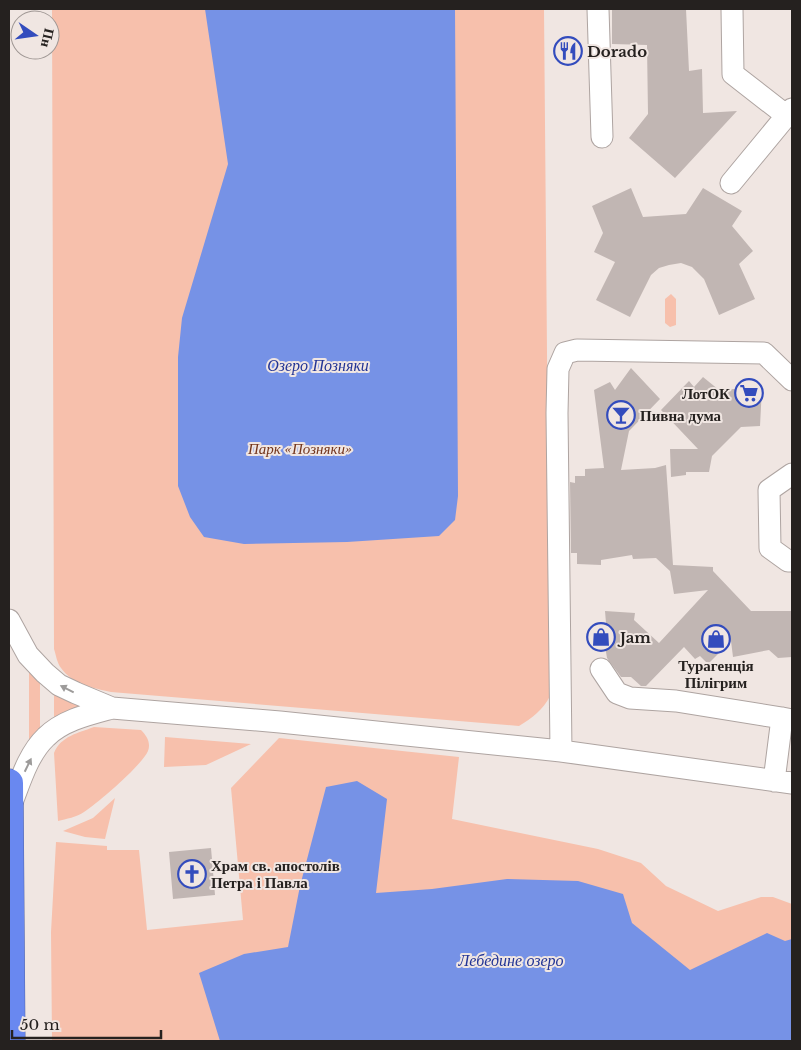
<svg xmlns="http://www.w3.org/2000/svg" width="801" height="1050" font-family="'Libre Baskerville',serif">
  <rect width="100%" height="100%" fill="#f0e6e2"/>
  <path fill="#f7c0ac" d="M52,9H544L550,696C543,710 532,718 519,726L111,692C93,688 72,684 61,668C57,663 56,655 54,649Z
    M671,294L676,299V325L670,327L665,323V299Z
    M29,666L40,679V733L29,749Z
    M54,691L88,709L54,721Z
    M94,727L141,730C147,736 151,743 148,751C142,765 98,803 84,812C77,817 66,819 58,821L54,753C61,736 78,733 94,727Z
    M165,737L251,744L206,765L164,767Z
    M279,738L459,757L452,819L598,849L641,863L666,886L718,911L761,897H773L792,904V1041H52L51,932L56,842L107,846V850H139L147,930L243,920L231,788Z
    M115,798L105,839L85,837L63,831L93,818Z"/>
  <path fill="#7692e6" d="M205,9H455L458,496L455,520L439,536L347,542L244,544L204,537L190,517L178,486V357L182,318L228,164Z
    M357,781L387,799L376,893L432,889L507,879L578,881L623,894L632,923L690,970L767,933L785,941L792,939V1041H220L199,973L244,954L288,947L300,886L326,787Z"/>
  <path fill="#c1b6b3" d="M612,9H686L689,71L702,69L703,113L737,111L675,178L629,138L648,114L647,45L612,44Z
    M631,188L643,217L686,214L703,188L742,211L732,226L753,251L739,264L755,299L719,315L704,279L692,267L681,263L669,265L659,268L651,275L630,317L596,300L615,262L594,252L603,233L592,206Z
    M631,368L660,399L629,431L621,470L655,468L666,465L673,565L713,567V571L751,611H792V657L778,658L769,650L733,657L731,641L708,664L700,656L695,659L684,647L646,686H641L631,677H621L607,658L606,652L602,644L601,637L606,623L605,611L635,613L634,620L659,643L708,590L674,594L670,571L656,558L633,559L632,555L601,560V565L577,564V553H571L570,482L575,483V476H585V469L604,468L594,390L610,382L615,390Z
    M703,377L719,390L762,387L760,426L741,427L712,456L709,472H686V475L671,477L670,449H698L661,410L689,381L694,387Z
    M211,848L215,895L173,899L169,852Z"/>
  <g fill="none" stroke-linecap="round" stroke-linejoin="round">
    <defs>
      <path id="minor" d="M598,9L602,137
        M732,9L733,74L787,116
        M731,183L792,109
        M792,474L769,490L770,548L788,561H792
        M9,620L28,655L45,673L59,685L76,693L112,708L280,722L561,751L792,783
        M601,669L617,693L630,698L676,701L782,718
        M561,751L557,413L558,369L565,353L577,350L764,353L792,380
        M774,781L782,718L792,720
        M11,805C20,782 28,754 46,737C63,720 90,714 112,708"/>
      <path id="highway" d="M9,783L11,1041"/>
    </defs>
    <use href="#minor" stroke="#aea4a1" stroke-width="23"/>
    <use href="#highway" stroke="#5164a7" stroke-width="29"/>
    <use href="#minor" stroke="#fff" stroke-width="21"/>
    <use href="#highway" stroke="#6988f0" stroke-width="28"/>
  </g>
  <defs><path id="oneway-solid" d="M-6-.8H1V-3.2L6.5 0L1 3.2V.8H-6Z" transform="scale(1.25)"/></defs>
  <g fill="#9d9b9a">
    <use href="#oneway-solid" transform="translate(67 689) rotate(-153)"/>
    <use href="#oneway-solid" transform="translate(28 765) rotate(-64)"/>
  </g>
  <defs>
    <symbol id="restaurant-ring" viewBox="-11 -11 22 22"><circle r="9.5" fill="#f0e6e2" stroke="#334cbd" stroke-width="1.5"/><path d="M-5-6h1v4h1v-4h1v4h1v-4h1v5L-1.5 .5V6h-2V.5L-5-1ZM5-6V6H3V1.5H1.5Q1.5-4 5-6Z" fill="#334cbd"/></symbol>
    <symbol id="supermarket-ring" viewBox="-11 -11 22 22"><circle r="9.5" fill="#f0e6e2" stroke="#334cbd" stroke-width="1.5"/><path d="M-6-5.5h2.5l.6 2H6L4.5 2H-2.5L-4.4-4H-6ZM-1.5 3.2a1.3 1.3 0 1 0 .1 0ZM3 3.2a1.3 1.3 0 1 0 .1 0Z" fill="#334cbd"/></symbol>
    <symbol id="bar-ring" viewBox="-11 -11 22 22"><circle r="9.5" fill="#f0e6e2" stroke="#334cbd" stroke-width="1.5"/><path d="M-6-5H6L.8 .8V4.5H3.5V6h-7V4.5H-.8V.8Z" fill="#334cbd"/></symbol>
    <symbol id="shop-ring" viewBox="-11 -11 22 22"><circle r="9.5" fill="#f0e6e2" stroke="#334cbd" stroke-width="1.5"/><path d="M-5-2.5h2.3a2.7 3.5 0 0 1 5.4 0H5L5.5 6h-11ZM-1.5-2.5h3a1.5 2.3 0 0 0-3 0Z" fill="#334cbd"/></symbol>
    <symbol id="church-ring" viewBox="-11 -11 22 22"><circle r="9.5" fill="#f0e6e2" stroke="#334cbd" stroke-width="1.5"/><path d="M-1.2-6h2.4v3.5h3.3v2.4h-3.3V6h-2.4V-.1h-3.3v-2.4h3.3Z" fill="#334cbd"/></symbol>
  </defs>
  <g fill-rule="evenodd">
    <use href="#restaurant-ring" x="552" y="35" width="32" height="32"/>
    <use href="#supermarket-ring" x="733" y="377" width="32" height="32"/>
    <use href="#bar-ring" x="605" y="399" width="32" height="32"/>
    <use href="#shop-ring" x="585" y="621" width="32" height="32"/>
    <use href="#shop-ring" x="700" y="623" width="32" height="32"/>
    <use href="#church-ring" x="176" y="858" width="32" height="32"/>
  </g>
  <g text-anchor="middle" dominant-baseline="central" stroke-width="4" stroke-linejoin="round" paint-order="stroke">
    <g font-size="15" font-weight="bold" fill="#25211f" stroke="#f0e6e2" text-anchor="start">
      <text x="587" y="51">Dorado</text>
      <text x="730" y="393" text-anchor="end">ЛотОК</text>
      <text x="640" y="415">Пивна дума</text>
      <text x="620" y="637">Jam</text>
      <text x="716" y="665" text-anchor="middle">Турагенція<tspan x="716" dy="17">Пілігрим</tspan></text>
      <text x="211" y="865">Храм св. апостолів<tspan x="211" dy="17">Петра і Павла</tspan></text>
    </g>
    <g font-size="15" font-style="italic" fill="#73351c" stroke="#f0e6e2">
      <text x="300" y="448">Парк «Позняки»</text>
    </g>
    <g font-size="16" font-style="italic" fill="#223495" stroke="#f0e6e2">
      <text x="318" y="365">Озеро Позняки</text>
      <text x="511" y="960">Лебедине озеро</text>
    </g>
  </g>
  <rect width="801" height="1050" fill="none" stroke="#25211f" stroke-width="20"/>
  <g transform="translate(35 35) rotate(103)"><circle r="24" fill="#f0e6e2" stroke="#9f9794"/>
  <path d="M0-4L9 19L0 12L-9 19Z" fill="#334cbd"/>
  <text y="-8" font-size="14" font-weight="bold" text-anchor="middle" fill="#25211f">Пн</text>
  </g>
  <path d="M12 1030v8h149v-8" fill="none" stroke="#25211f" stroke-width="2.5"/>
  <text x="20" y="1030" font-size="15" fill="#25211f" stroke="#f0e6e2" stroke-width="4" paint-order="stroke">50 m</text>
</svg>
